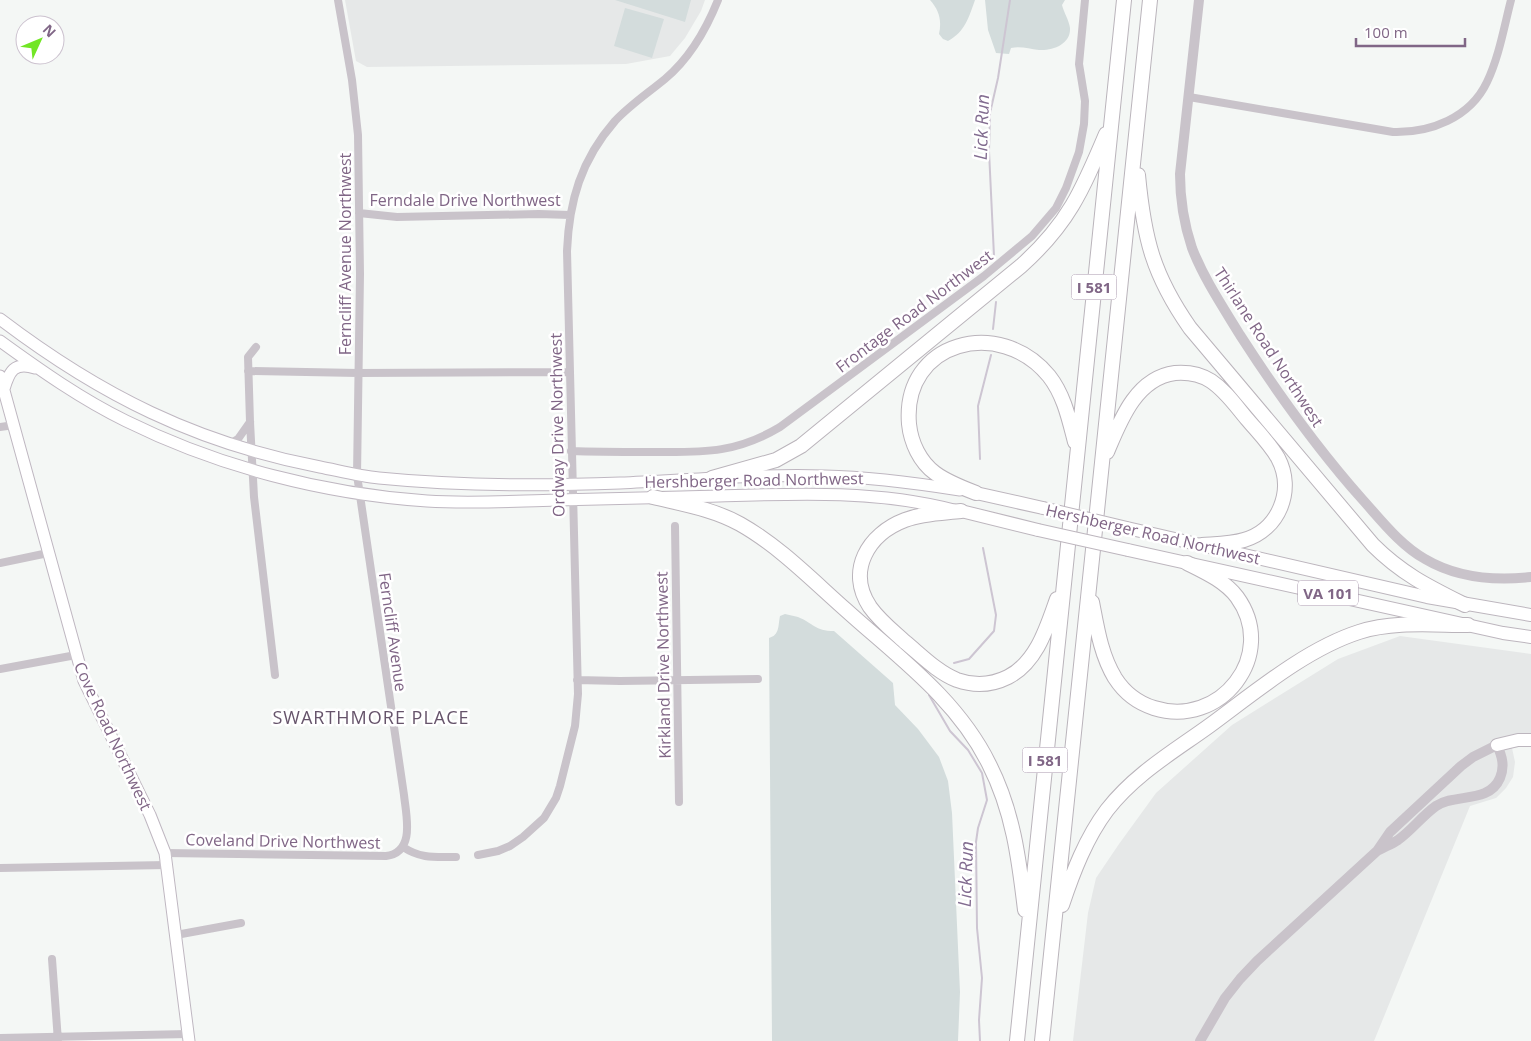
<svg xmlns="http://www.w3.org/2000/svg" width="1531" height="1041" font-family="'Open Sans',sans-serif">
  <rect width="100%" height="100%" fill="#f4f7f5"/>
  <path fill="#e6e8e8" d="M345,0H705L701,11L685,38L670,56L626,64L367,67L356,61Z
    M1400,636L1531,654V745L1512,748L1515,762L1513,777L1506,788L1496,798L1470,806L1374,1041H1073L1088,913L1096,878L1119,844L1156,793L1232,725L1338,659Z"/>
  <path fill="#d3dcdc" d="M615,0H691L685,22Z
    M930,0H975C969,17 965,32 948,41L943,39L939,34C942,20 939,10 930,0Z
    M985,0H1065L1062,5C1064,13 1069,20 1070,28C1071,44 1053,51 1039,50C1029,49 1021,46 1011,48L1009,54L996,53L988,30Z
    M625,8L664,19L652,58L614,46Z
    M785,614C789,615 794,616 798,617C813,623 815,631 834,631L893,683L895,705L918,729L939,757L948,781L952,813L960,992L958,1041H772L769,638C780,635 778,625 780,616Z"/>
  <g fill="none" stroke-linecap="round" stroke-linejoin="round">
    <path stroke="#cdc5d2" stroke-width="2" d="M994,256L989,151L990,113L998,78L1010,0
      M993,329L996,302
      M980,459L978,406L991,355
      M954,663L969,659L994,631L996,615L983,548
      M929,695L950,731L968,750L982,773L987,800L978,828L976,842L977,928L982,978L979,1020L980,1041"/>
    <defs>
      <path id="secondary" d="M0,319C100,395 196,443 320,467C340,471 359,476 379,478C459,486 540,486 620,483C688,480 757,474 825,476C871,477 915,483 960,490
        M0,341C40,370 81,399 126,421C219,467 324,494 427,501C471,504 514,501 557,500C599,499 640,498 682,497C772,495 866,487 954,510
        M0,376L84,681L150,815L165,853L189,1041
        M4,389C9,372 14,361 35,368"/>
      <path id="primary" d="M976,493L1043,508
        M961,511L1038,530
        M1127,528L1427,597L1531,615
        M1128,550L1503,633L1531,637
        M1497,745L1518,740H1531"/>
      <path id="motorway" d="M1138,175C1144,239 1153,275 1190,328L1373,545C1402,574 1429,587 1465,605
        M1107,452C1120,421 1136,378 1175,373C1188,372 1200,374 1211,381C1226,391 1236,406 1247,419C1258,432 1270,444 1278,458C1295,490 1279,530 1244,540C1231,544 1216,544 1202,545
        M712,478L776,460L801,446L1021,266C1068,224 1082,191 1106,134
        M976,493C963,488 947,482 935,473C920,462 911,443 909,424C902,341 1000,316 1049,376C1064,395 1069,419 1075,442
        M653,497C682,504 713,509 740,524C779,546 812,580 846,610C898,657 957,699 989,764C1013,811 1019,859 1025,910
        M961,511C943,513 923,513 905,520C868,534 846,571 870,607C880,621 893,631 905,642C921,655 937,672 957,680C974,686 992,685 1008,677C1037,662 1047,627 1057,599
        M1092,602C1097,628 1101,655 1115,678C1124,692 1138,703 1154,708C1220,729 1279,655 1237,597C1225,581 1205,572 1187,563
        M1062,905C1073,872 1086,838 1107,810C1135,774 1173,752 1209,726C1254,693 1306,649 1359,632C1394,621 1432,625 1468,625
        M1017,1041L1124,0
        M1042,1041L1150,0"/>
    </defs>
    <use href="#secondary" stroke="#bfb7c1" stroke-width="13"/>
    <use href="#primary" stroke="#bdb6be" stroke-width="14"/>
    <use href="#motorway" stroke="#bab4bb" stroke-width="16"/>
    <path stroke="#c9c3ca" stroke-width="8" d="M1189,97L1393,132C1430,133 1470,118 1487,82C1499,57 1504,27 1511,0
      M359,213L397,217L539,214L570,215
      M256,347L248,357L250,422L254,497L275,675
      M248,371L358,373L570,372
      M0,427L14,425
      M230,444L238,439L250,422
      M571,451C597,452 622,452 648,452C700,452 733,455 780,427L984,276L1032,236L1056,208L1066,188L1079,152L1084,124L1085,101L1079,64L1085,0
      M675,526L679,802
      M0,563L48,553
      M0,669L76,655
      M577,680L620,681L758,679
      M403,847C421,859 435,857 456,857
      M165,853L386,856C416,852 406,815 404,795L357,475L360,274L358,135L352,80L338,0
      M478,855L498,851L510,846L523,837L544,818L556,798L560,786L575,726L578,694L567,251C569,201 581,160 615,121C630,105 648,93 665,79C690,58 706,30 718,0
      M0,868L167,865
      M176,935L241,923
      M52,959L58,1041
      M0,1038L188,1034"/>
    <path stroke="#c9c3ca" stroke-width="10" d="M1199,0L1180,174C1180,200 1184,224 1192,248C1204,279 1223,307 1240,335C1278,394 1315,446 1362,499C1381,520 1400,545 1425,559C1457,578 1494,581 1531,577
      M1200,1041L1225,998L1240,979L1257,961L1377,851L1390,832L1461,766L1473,757L1497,745C1502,756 1505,766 1500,778C1489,804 1455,793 1436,806C1422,816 1412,830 1398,840C1392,844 1384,847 1377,851"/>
    <use href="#secondary" stroke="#fff" stroke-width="11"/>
    <use href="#primary" stroke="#fff" stroke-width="12"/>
    <use href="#motorway" stroke="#fff" stroke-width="14"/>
    <defs>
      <path id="primary-bridge" d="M1043,508L1127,528
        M1038,530L1128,550"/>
    </defs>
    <use href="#primary-bridge" stroke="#bdb6be" stroke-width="14" stroke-linecap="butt"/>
    <use href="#primary-bridge" stroke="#fff" stroke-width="12"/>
  </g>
  <g text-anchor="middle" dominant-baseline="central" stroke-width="5" stroke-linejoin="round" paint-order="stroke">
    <g fill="#fff" stroke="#a694aa" stroke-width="1">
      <rect x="1071.5" y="274.5" width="45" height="25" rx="4"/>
      <rect x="1298" y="580.5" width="60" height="25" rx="4"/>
      <rect x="1022.5" y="747.5" width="45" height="25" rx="4"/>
    </g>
    <g font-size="15" font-weight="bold" fill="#806686">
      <text x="1094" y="287">I 581</text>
      <text x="1328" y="593">VA 101</text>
      <text x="1045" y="760">I 581</text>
    </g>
    <g font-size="16" fill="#806686" stroke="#fff">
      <text x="465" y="200">Ferndale Drive Northwest</text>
      <text transform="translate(345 254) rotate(-90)">Ferncliff Avenue Northwest</text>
      <text transform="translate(914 311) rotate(-37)">Frontage Road Northwest</text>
      <text transform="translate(1269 347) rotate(57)">Thirlane Road Northwest</text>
      <text transform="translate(557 425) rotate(-91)">Ordway Drive Northwest</text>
      <text transform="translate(754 480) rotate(-1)">Hershberger Road Northwest</text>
      <text transform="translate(1153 534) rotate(13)">Hershberger Road Northwest</text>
      <text transform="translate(393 632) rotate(82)">Ferncliff Avenue</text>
      <text transform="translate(663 665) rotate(-91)">Kirkland Drive Northwest</text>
      <text transform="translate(113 736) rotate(65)">Cove Road Northwest</text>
      <text transform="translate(283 841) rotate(1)">Coveland Drive Northwest</text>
    </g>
    <g font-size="18" font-style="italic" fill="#826c90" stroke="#fff">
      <text transform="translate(981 127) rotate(-88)">Lick Run</text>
      <text transform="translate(965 874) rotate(-88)">Lick Run</text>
    </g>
    <g font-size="18" letter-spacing="1" fill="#66546b" stroke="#fff">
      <text x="371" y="717">SWARTHMORE PLACE</text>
    </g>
  </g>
  <g transform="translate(40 40) rotate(46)"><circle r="24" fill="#ffffff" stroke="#ccc2cf"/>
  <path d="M0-4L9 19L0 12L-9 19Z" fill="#72e625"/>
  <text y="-8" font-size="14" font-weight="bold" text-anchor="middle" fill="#806686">N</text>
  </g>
  <path d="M1356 38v8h109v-8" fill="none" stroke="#806686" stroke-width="2.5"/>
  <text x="1364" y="38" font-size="15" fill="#806686" stroke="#ffffff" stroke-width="4" paint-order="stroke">100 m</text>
</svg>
